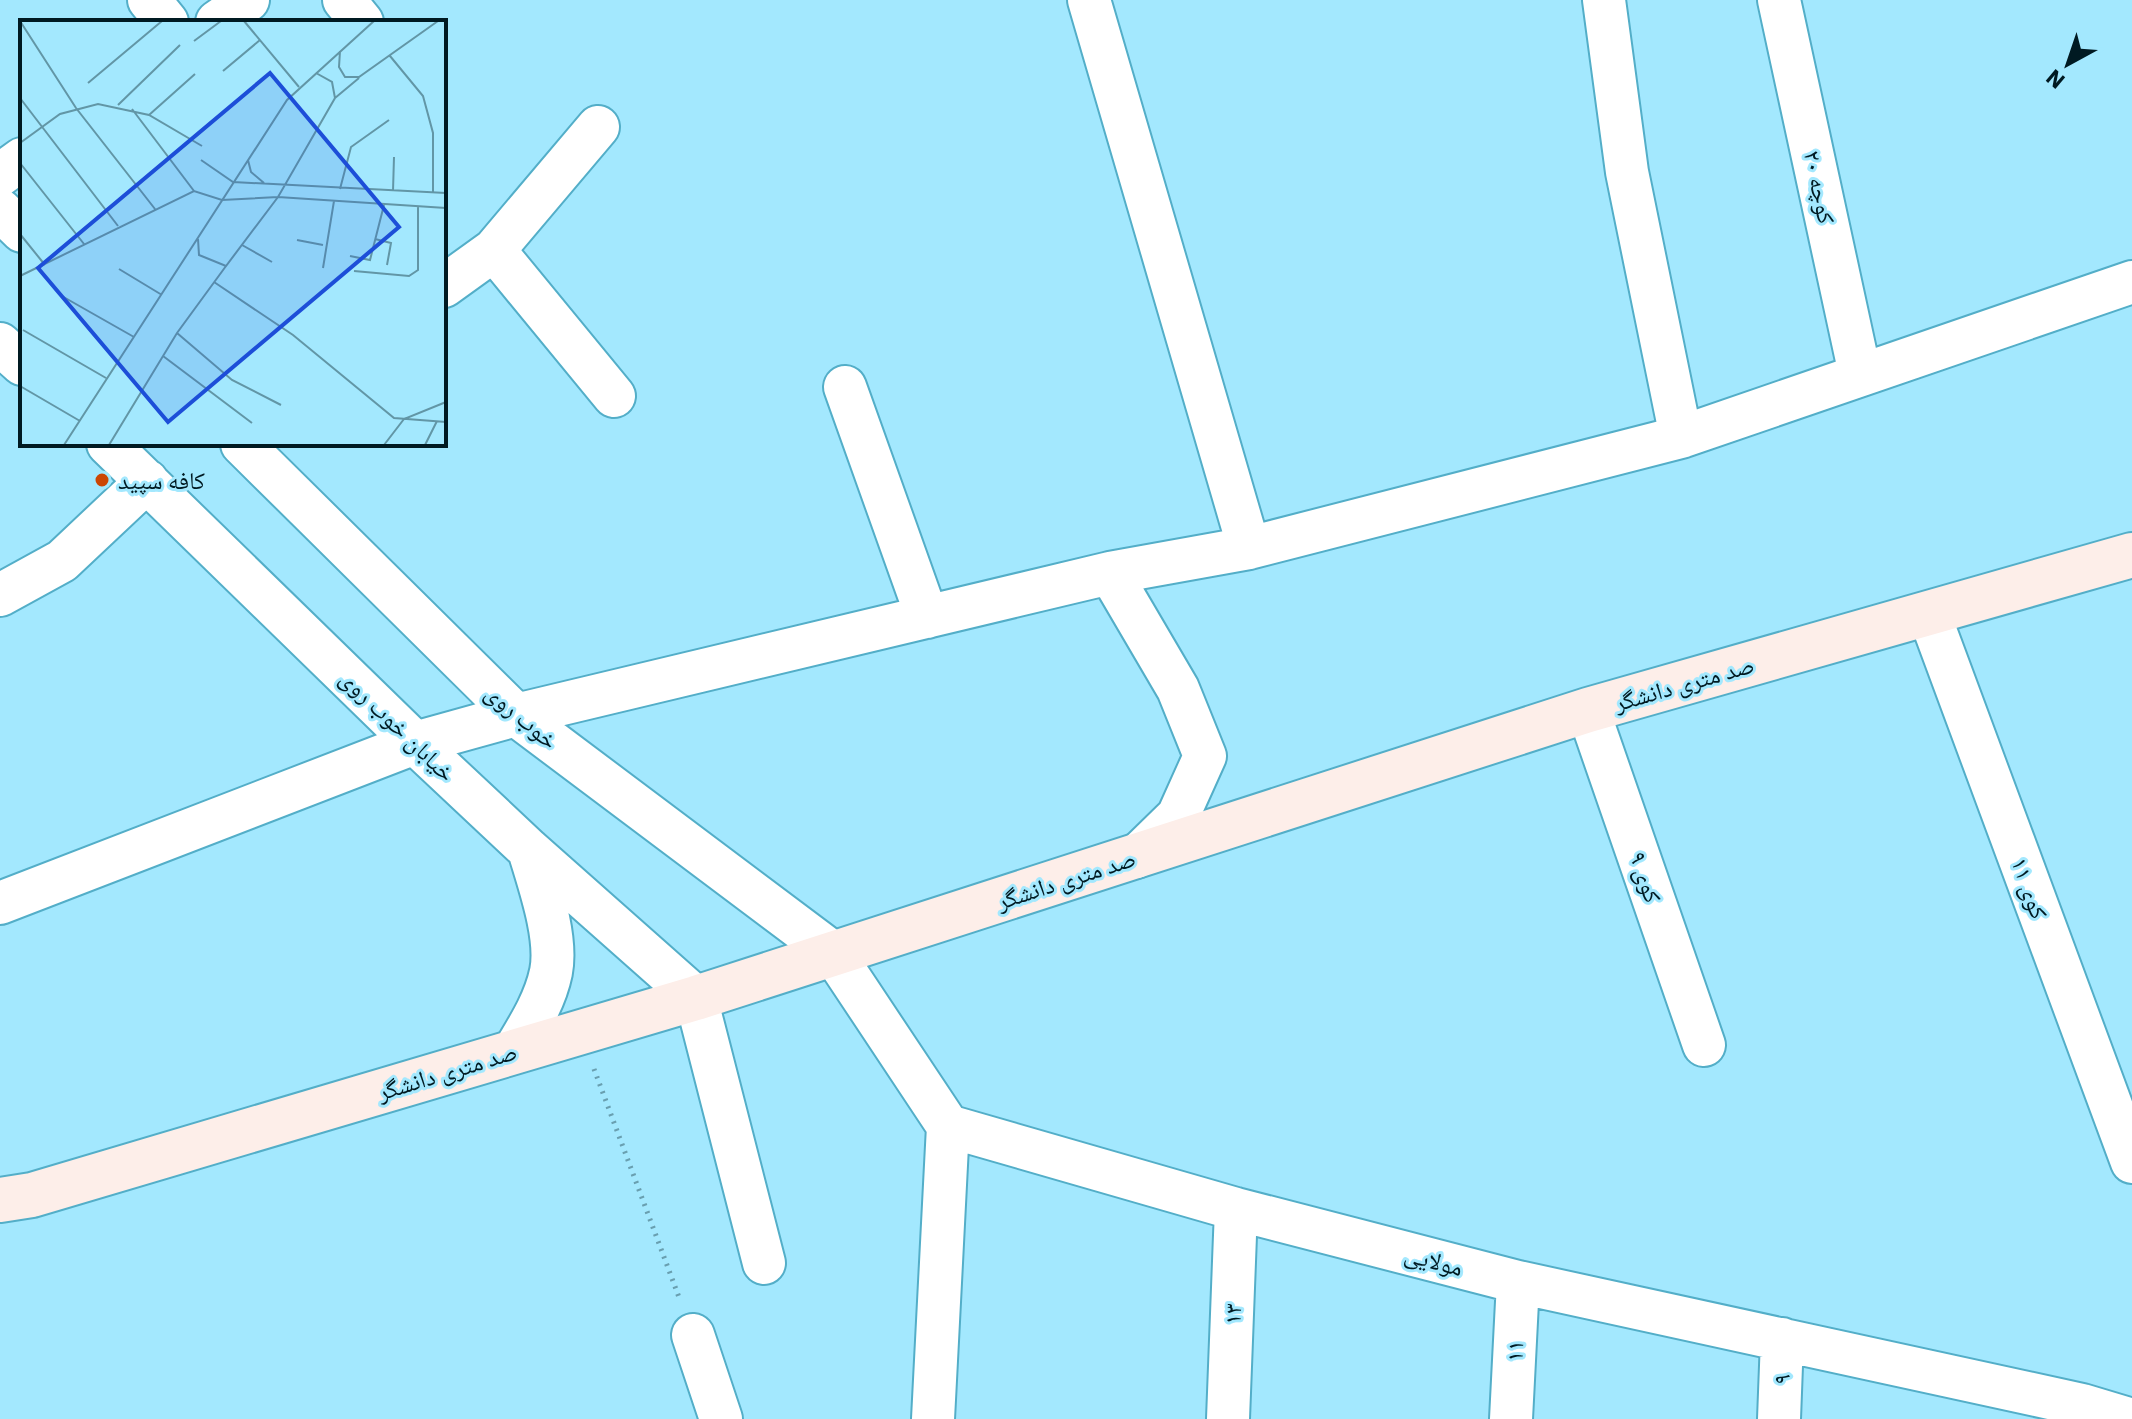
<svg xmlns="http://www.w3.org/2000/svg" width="2132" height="1419" font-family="'IBM Plex Sans','Noto Naskh Arabic',sans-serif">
  <rect width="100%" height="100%" fill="#a3e8fe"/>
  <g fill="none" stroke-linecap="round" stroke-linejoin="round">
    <defs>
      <path id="street" d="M149,0L167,22
        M344,0L362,22
        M1089,0L1249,548
        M1604,0L1627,172L1681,437
        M1779,0L1860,374
        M217,22L248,0
        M0,175L22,159
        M0,210L22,231
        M494,250L614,396
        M444,286L494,250L598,127
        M0,344L22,364
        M845,387L927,617
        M108,444L415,743L529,850L696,998L764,1263
        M242,444L516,715L833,953L948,1126L1236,1209L1518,1282L2082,1405L2129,1419
        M1110,573L1249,548L1681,437L2132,282
        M0,595L62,561L147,481
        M1929,614L2132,1162
        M1588,710L1704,1045
        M0,903L415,743L516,715L1110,573L1178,689L1205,756L1178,816L1136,857
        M514,1051C529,1026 545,1001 551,972C558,937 539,884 529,850
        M693,1335L721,1419
        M933,1419L948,1126
        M1228,1419L1236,1209
        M1511,1419L1518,1282
        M1779,1419L1782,1339"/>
      <path id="secondary" d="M0,1200L32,1195L696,998L1588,710L2132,555"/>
    </defs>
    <use href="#street" stroke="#53aec8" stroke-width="46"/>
    <use href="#secondary" stroke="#53aec8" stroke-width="48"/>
    <path stroke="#699fb0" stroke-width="5" stroke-dasharray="2 6" stroke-linecap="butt" d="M594,1069L680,1300"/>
    <use href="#street" stroke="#fff" stroke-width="42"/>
    <use href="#secondary" stroke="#fdeee9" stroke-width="44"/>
  </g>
  <circle fill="#cb4604" stroke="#a3e8fe" stroke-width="3" cx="102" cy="480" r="8"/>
  <g text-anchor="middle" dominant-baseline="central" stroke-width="6" stroke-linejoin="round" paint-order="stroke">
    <g font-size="24" fill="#001a22" stroke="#a3e8fe">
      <text transform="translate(1820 187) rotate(78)">کوچە ٢٠</text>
      <text transform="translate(1684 683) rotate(-16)">صد متری دانشگر</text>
      <text transform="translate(522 716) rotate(40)">خوب روی</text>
      <text transform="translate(398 725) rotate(44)">خیابان خوب روی</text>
      <text transform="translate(1646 877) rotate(71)">کوی ۹</text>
      <text transform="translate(1066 879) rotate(-18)">صد متری دانشگر</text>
      <text transform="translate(2030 888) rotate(70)">کوی ۱۱</text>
      <text transform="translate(447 1071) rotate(-17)">صد متری دانشگر</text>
      <text transform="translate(1434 1260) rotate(15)">مولایی</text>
      <text transform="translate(1232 1314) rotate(-88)">۱۳</text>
      <text transform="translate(1514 1351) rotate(-87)">۱۱</text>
      <text transform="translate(1781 1379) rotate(-88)">۹</text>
    </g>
    <g font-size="24" fill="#001a22" stroke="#a3e8fe" text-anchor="start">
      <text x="118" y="480">کافه سپید</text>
    </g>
  </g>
  <g transform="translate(20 20)">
    <rect width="426" height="426" fill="#a3e8fe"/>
    <path fill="none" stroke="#6296a6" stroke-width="2" d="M0,1L56,88L135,189M224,1L279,67M174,21L201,1M320,31L319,47L325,57H339L418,1M370,36L403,76L413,113V173M203,51L240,20M68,63L142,1M0,78L98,206M315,78L339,58M98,85L160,25M112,89L174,171M129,95L175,54M0,123L40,94L78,84L129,95L182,126M181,140L213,162L426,173M228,140L231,152L244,163M0,143L64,224M320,169L331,127L369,100M373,171L374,137M0,214L25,245M178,219L179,235L206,246L258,177L315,78L312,62L296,53M355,219L371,223L367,245M277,220L303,225M222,225L252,242M330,236L350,240L364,185M303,248L314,181M99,249L142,275M334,251L389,256L398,250V187M0,256L174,171L202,180L258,177L426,188M194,262L273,315L374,398L426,402M40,275L114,317M3,310L86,358M157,313L212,360L261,385M143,336L232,403M0,366L60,401M44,425L267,80L354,1M89,425L157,313L206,246M364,425L384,399L426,382M405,425L417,401"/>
    <path fill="#1d4ed8" fill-opacity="0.15" stroke="#1d4ed8" stroke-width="4" d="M250,53L379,207L148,402L18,248Z"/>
    <rect width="426" height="426" fill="none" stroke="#001a22" stroke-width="4"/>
  </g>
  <g transform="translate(2068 64) rotate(220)" stroke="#a3e8fe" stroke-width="6" paint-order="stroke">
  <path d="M0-6L14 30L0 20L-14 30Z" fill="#001a22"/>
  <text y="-12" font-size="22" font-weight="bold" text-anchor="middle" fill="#001a22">N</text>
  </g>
</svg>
